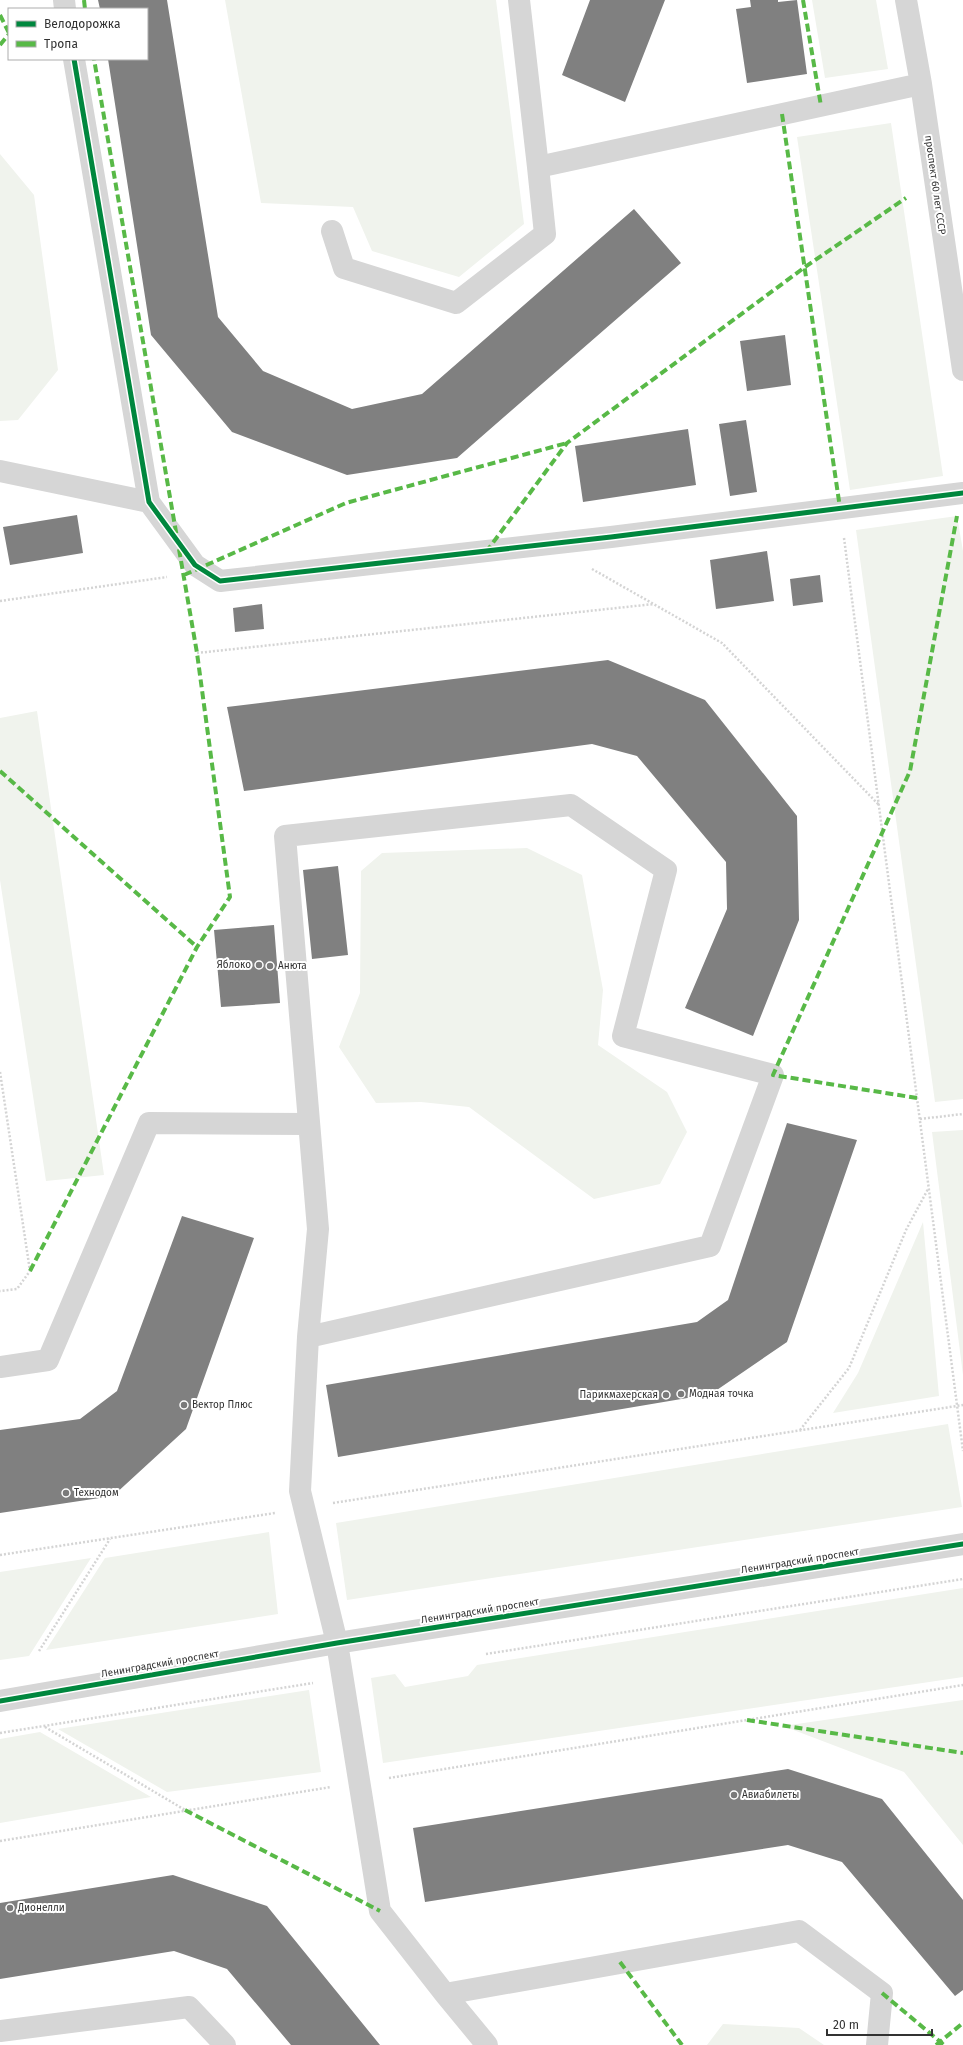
<svg xmlns="http://www.w3.org/2000/svg" width="963" height="2045" font-family="'Fira Sans',sans-serif">
  <rect width="100%" height="100%" fill="#fff"/>
  <path fill="#f0f3ed" d="M225,0H496L524,224L459,277L372,251L353,207L261,203Z
    M812,0H876L888,69L825,78Z
    M891,123L943,476L850,490L797,137Z
    M0,154L34,195L58,370L18,420L0,421Z
    M957,516L963,551V1099L935,1102L856,530Z
    M37,711L104,1175L46,1181L0,880V718Z
    M527,848L582,875L603,990L598,1045L667,1092L687,1132L660,1184L594,1199L469,1107L421,1102L376,1103L339,1047L360,993L361,871L382,853Z
    M963,1130V1375L932,1132Z
    M923,1222L939,1396L833,1413L858,1373Z
    M948,1424L962,1507L347,1600L336,1523Z
    M269,1532L278,1614L46,1650L105,1558Z
    M91,1558L29,1656L0,1660V1572Z
    M963,1588V1677L383,1763L371,1678L395,1674L405,1687L468,1676L477,1665Z
    M309,1690L321,1772L167,1792L58,1729Z
    M963,1700V1845L904,1772L783,1726Z
    M40,1732L151,1797L0,1823V1739Z
    M723,2024L799,2028L824,2045H707Z"/>
  <path fill="#808080" d="M98,0H167L218,317L263,371L352,409L422,394L634,209L681,263L457,458L347,475L232,432L151,335L108,59H147V9H100Z
    M590,0H665L625,102L562,75Z
    M750,0H778V2L797,0L807,74L747,83L736,9L751,7Z
    M785,335L791,385L747,391L740,341Z
    M746,420L757,492L730,496L719,424Z
    M688,429L696,485L583,502L575,446Z
    M77,515L83,553L10,565L3,527Z
    M767,551L774,601L716,609L710,560Z
    M820,575L823,602L793,606L790,579Z
    M262,604L264,629L235,632L233,608Z
    M608,660L705,700L797,816L799,920L753,1036L685,1008L727,909L726,862L637,756L592,744L244,791L227,707Z
    M338,866L348,955L312,959L303,870Z
    M274,925L280,1003L221,1007L214,930Z
    M787,1123L857,1140L787,1342L711,1394L338,1457L326,1385L697,1322L728,1300Z
    M182,1216L254,1238L186,1429L113,1496L0,1513V1430L80,1419L117,1391Z
    M788,1769L882,1799L963,1900V1990L955,1996L842,1862L788,1845L425,1902L413,1828Z
    M173,1875L267,1906L380,2045H291L227,1969L174,1951L0,1979V1903Z"/>
  <g fill="none" stroke-linecap="round" stroke-linejoin="round">
    <path stroke="#d4d4d4" stroke-width="2.5" stroke-dasharray="2 2" stroke-linecap="butt" d="M844,538L963,1451
      M592,569L722,643L879,805
      M0,601L167,577
      M197,653L654,604
      M0,1072L30,1271L17,1289L0,1291
      M920,1119L963,1114
      M800,1430L849,1368L906,1230L928,1189
      M333,1503L963,1405
      M0,1555L275,1513
      M39,1651L110,1539
      M486,1654L963,1579
      M45,1727L185,1810
      M0,1733L313,1683
      M389,1778L963,1685
      M0,1841L331,1787"/>
    <path stroke="#d6d6d6" stroke-width="22" d="M64,0L65,9
      M519,0L538,167L921,84
      M906,0L921,84L963,370
      M74,59L149,502L195,565L220,581L611,537L963,493
      M332,231L344,268L456,303L545,234L538,167
      M0,471L149,502
      M308,1337L318,1229L285,836L571,805L666,870L623,1036L773,1075L710,1246L308,1337L300,1491L337,1643L380,1911L445,1994L799,1931L882,1993L877,2045
      M0,1367L48,1360L149,1123L309,1124
      M0,1701L337,1643L963,1544
      M445,1994L487,2045
      M0,2031L189,2007L225,2045"/>
    <path stroke="#58b947" stroke-width="4" stroke-dasharray="8 4" stroke-linecap="butt" d="M84,0L85,9
      M803,0L821,106
      M0,15L9,33
      M0,45L9,34
      M782,114L840,508
      M486,552L567,443L805,267L906,198
      M184,575L346,503L567,443
      M0,771L197,947
      M917,1098L773,1075L910,771L957,516
      M30,1271L197,947L230,897L197,653L94,59
      M747,1720L963,1753
      M185,1810L380,1911
      M620,1962L682,2045
      M882,1993L944,2045
      M936,2045L963,2023"/>
    <defs>
      <path id="cycleway" d="M74,59L149,502L195,565L220,581L611,537L963,493
        M0,1701L337,1643L963,1544"/>
    </defs>
    <use href="#cycleway" stroke="#fff" stroke-width="8"/>
    <use href="#cycleway" stroke="#00873e" stroke-width="5"/>
  </g>
  <g fill="#7a7a7a" stroke="#fff" stroke-width="1.5">
    <circle cx="259" cy="965" r="4"/>
    <circle cx="270" cy="966" r="4"/>
    <circle cx="681" cy="1394" r="4"/>
    <circle cx="666" cy="1395" r="4"/>
    <circle cx="184" cy="1405" r="4"/>
    <circle cx="66" cy="1493" r="4"/>
    <circle cx="734" cy="1795" r="4"/>
    <circle cx="10" cy="1908" r="4"/>
  </g>
  <g text-anchor="middle" dominant-baseline="central" stroke-width="4" stroke-linejoin="round" paint-order="stroke">
    <g font-size="10" fill="#323232" stroke="#fff">
      <text transform="translate(935 185) rotate(82)">проспект 60 лет СССР</text>
      <text transform="translate(800 1561) rotate(-9)">Ленинградский проспект</text>
      <text transform="translate(480 1611) rotate(-9)">Ленинградский проспект</text>
      <text transform="translate(160 1664) rotate(-10)">Ленинградский проспект</text>
    </g>
    <g font-size="10" fill="#323232" stroke="#fff" text-anchor="start">
      <text x="251" y="965" text-anchor="end">Яблоко</text>
      <text x="278" y="966">Анюта</text>
      <text x="689" y="1394">Модная точка</text>
      <text x="658" y="1395" text-anchor="end">Парикмахерская</text>
      <text x="192" y="1405">Вектор Плюс</text>
      <text x="74" y="1493">Технодом</text>
      <text x="742" y="1795">Авиабилеты</text>
      <text x="18" y="1908">Дионелли</text>
    </g>
  </g>
  <rect x="8" y="8" width="140" height="52" fill="#ffffff" stroke="#adadad"/>
  <rect x="16" y="21" width="20" height="6" fill="#00873e" stroke="#adadad"/>
  <text x="44" y="28" font-size="12" fill="#323232">Велодорожка</text>
  <rect x="16" y="41" width="20" height="6" fill="#58b947" stroke="#adadad"/>
  <text x="44" y="48" font-size="12" fill="#323232">Тропа</text>
  <path d="M827 2029v6h105v-6" fill="none" stroke="#323232" stroke-width="2"/>
  <text x="833" y="2029" font-size="12" fill="#323232" stroke="#ffffff" stroke-width="3" paint-order="stroke">20 m</text>
</svg>
